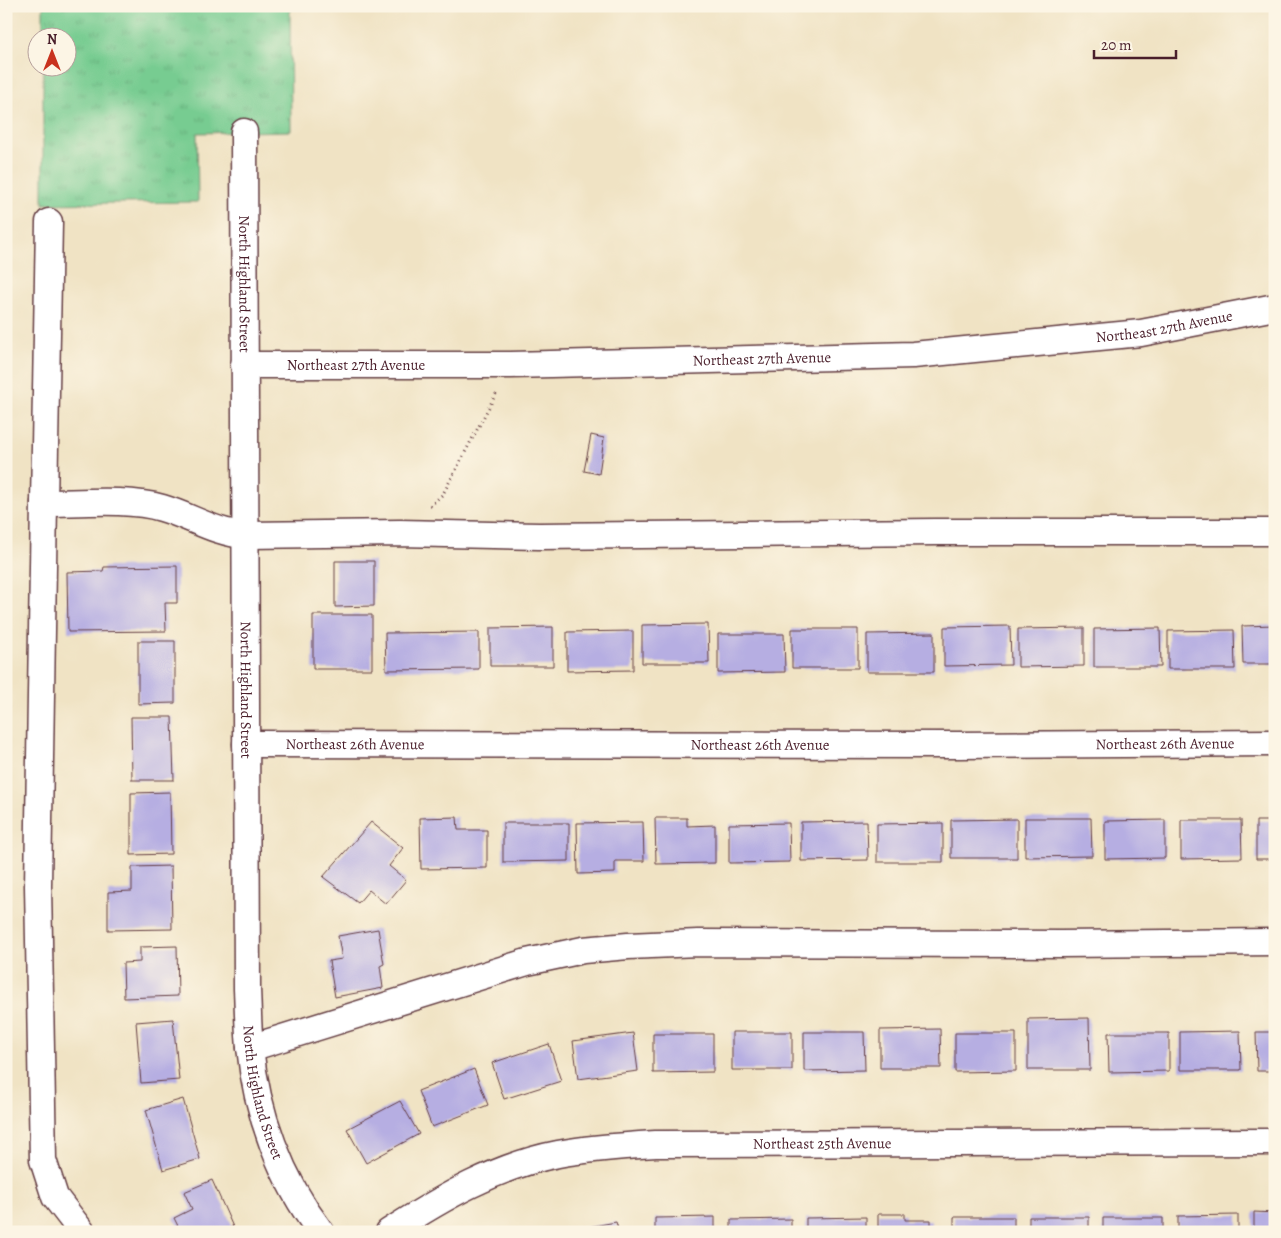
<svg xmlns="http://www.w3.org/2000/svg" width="1281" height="1238" font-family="Alegreya,serif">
  <defs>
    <pattern id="grass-tufts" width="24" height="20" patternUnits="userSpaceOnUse" patternTransform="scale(1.25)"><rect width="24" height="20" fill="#77cc91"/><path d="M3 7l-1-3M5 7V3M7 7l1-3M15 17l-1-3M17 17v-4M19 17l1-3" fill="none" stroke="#68af7d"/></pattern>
  </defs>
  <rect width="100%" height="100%" fill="#fcf5e5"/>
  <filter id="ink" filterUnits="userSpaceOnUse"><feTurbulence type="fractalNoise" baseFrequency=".02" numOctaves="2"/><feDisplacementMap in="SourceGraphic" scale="10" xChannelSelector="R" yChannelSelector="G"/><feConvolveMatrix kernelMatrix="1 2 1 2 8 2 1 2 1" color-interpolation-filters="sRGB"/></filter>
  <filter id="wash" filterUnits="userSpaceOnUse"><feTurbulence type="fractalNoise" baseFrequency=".0096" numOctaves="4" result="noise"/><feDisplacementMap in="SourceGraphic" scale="20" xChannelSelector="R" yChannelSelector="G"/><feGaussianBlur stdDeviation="1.12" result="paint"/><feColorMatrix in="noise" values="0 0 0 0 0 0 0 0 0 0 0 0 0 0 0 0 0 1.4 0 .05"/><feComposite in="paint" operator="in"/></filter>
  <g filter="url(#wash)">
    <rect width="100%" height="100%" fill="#f0e3c4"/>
    <path fill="url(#grass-tufts)" stroke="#60765e" d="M43,6H290L291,131L197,133L198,202L43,204V68H68V38L43,37Z"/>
    <g id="blocks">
      <path fill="#b6aee2" d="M591,435L604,438L599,474L584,471Z
        M335,561H374V606L335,607Z
        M177,566V603H165L166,631L68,632L67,572L103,571L104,567Z
        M313,615H372V669H313Z
        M708,624L709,663H642V625Z
        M1275,625V664H1243L1242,626Z
        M1010,626L1011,665L944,666V627Z
        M553,627V666H490V628Z
        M1084,628V666L1018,667V629Z
        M1160,628L1161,667H1094V629Z
        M792,629H858V668H792Z
        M1234,630L1235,669H1168V631Z
        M633,631V670L567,671V632Z
        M479,632V669L386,670L385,633Z
        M934,633V672H867V634Z
        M718,634H784L785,672L718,673Z
        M138,641H175V703L138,704Z
        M131,717H172L174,780H132Z
        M170,792L171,854L131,855V793Z
        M457,817L458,830H487V868L421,869L420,818Z
        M655,818H687V826L715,825V863L656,864Z
        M1025,818H1091L1092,856L1025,857Z
        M1017,819V858H951V820Z
        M1165,820V858L1105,859V821Z
        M1181,820H1241L1242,858L1181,859Z
        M867,821L868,860L801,861V822Z
        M1256,821H1275V859H1256Z
        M371,822L403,848L389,866L406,880L386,904L369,890L358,903L323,877Z
        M643,822L644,861H615V873L578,874L577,823Z
        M503,823H569V861L503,862Z
        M789,823L790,862L729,863V824Z
        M943,823V862H877V824Z
        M171,866L172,929L108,930V892L132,891V867Z
        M378,929L384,964L380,966L383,988L335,997L329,961L342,959L338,936Z
        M177,946L178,996L124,998L123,963L140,962V947Z
        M1089,1018L1090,1070H1028V1019Z
        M173,1019L179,1080L141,1083L136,1022Z
        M940,1029L941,1068H880V1030Z
        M1240,1031L1241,1070H1180V1032Z
        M732,1032H792V1070H732Z
        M804,1032H864L865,1070L804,1071Z
        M1256,1032H1275V1071H1257Z
        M633,1033L638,1071L578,1079L573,1041Z
        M955,1033H1016V1071L955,1072Z
        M1108,1033H1169V1071L1109,1072Z
        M653,1034H713V1072L653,1073Z
        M549,1044L561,1081L504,1099L492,1063Z
        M474,1069L488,1105L432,1127L418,1091Z
        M183,1099L200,1159L163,1170L146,1110Z
        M400,1101L419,1134L366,1163L347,1129Z
        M212,1180L233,1227L223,1232H181L174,1218L192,1209L184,1192Z
        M1254,1212L1275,1213V1232H1254Z
        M878,1214H905V1220H931V1232H878Z
        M1238,1215V1232H1178V1216Z
        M715,1217V1232H655V1218Z
        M866,1217V1232H806V1218Z
        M954,1217H1014V1232H954Z
        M1029,1217H1089V1232H1029Z
        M1103,1218H1163V1232H1103Z
        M791,1219V1232H731V1220Z
        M616,1222L619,1232H566V1231Z"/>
    </g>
  </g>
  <g filter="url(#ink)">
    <use href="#blocks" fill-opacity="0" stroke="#633c42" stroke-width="1"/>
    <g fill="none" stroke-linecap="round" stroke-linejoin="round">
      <defs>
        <g id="minor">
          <path id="s1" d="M244,132L247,989C248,1009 248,1028 250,1047C256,1112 281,1180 321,1232"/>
          <path id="s2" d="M244,365H511L913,355L1141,333L1275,307"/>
          <path d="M44,503L49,222"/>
          <path id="s3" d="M246,744L957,745L1275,743"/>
          <path d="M250,1048L527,962L583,950L628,946L698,943L1061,944L1275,942"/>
          <path d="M82,1232L55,1197L43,1160L38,886L44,503C79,503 129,498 162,508C190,516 215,533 245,535L400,533L539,536L935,532H1275"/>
          <path id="s4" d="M389,1232C442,1198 496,1166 558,1154C590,1148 624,1146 657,1144L1275,1142"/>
        </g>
      </defs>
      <use href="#minor" stroke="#633c42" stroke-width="29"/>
      <path stroke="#633c42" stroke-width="3" stroke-dasharray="1 4" stroke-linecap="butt" d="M430,506L443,494L497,392"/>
      <use href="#minor" stroke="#fff" stroke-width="26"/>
    </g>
  </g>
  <g text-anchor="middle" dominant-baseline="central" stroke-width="4" stroke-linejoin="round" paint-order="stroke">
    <g font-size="15" fill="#4a1f2b" stroke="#fcf5e5">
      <text stroke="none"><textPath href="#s1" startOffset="152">North Highland Street</textPath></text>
      <text stroke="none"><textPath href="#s2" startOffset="922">Northeast 27th Avenue</textPath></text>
      <text stroke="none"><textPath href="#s2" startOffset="518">Northeast 27th Avenue</textPath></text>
      <text stroke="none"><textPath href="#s2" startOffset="112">Northeast 27th Avenue</textPath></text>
      <text stroke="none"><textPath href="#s1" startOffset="558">North Highland Street</textPath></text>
      <text stroke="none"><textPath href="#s3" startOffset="109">Northeast 26th Avenue</textPath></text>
      <text stroke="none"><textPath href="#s3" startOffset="919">Northeast 26th Avenue</textPath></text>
      <text stroke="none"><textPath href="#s3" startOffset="514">Northeast 26th Avenue</textPath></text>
      <text stroke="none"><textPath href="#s1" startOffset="962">North Highland Street</textPath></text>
      <text stroke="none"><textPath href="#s4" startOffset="452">Northeast 25th Avenue</textPath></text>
    </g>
  </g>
  <rect width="1281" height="1238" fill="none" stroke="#fcf5e5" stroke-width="25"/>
  <g transform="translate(52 52)"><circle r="24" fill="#fcf5e5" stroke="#b59f9b"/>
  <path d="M0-4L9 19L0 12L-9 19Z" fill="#c8321e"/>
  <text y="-8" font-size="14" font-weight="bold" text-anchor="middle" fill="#4a1f2b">N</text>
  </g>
  <path d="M1094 50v8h82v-8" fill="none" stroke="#4a1f2b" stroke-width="2.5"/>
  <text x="1101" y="50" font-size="15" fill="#4a1f2b" stroke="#fcf5e5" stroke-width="4" paint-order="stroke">20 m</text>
</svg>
